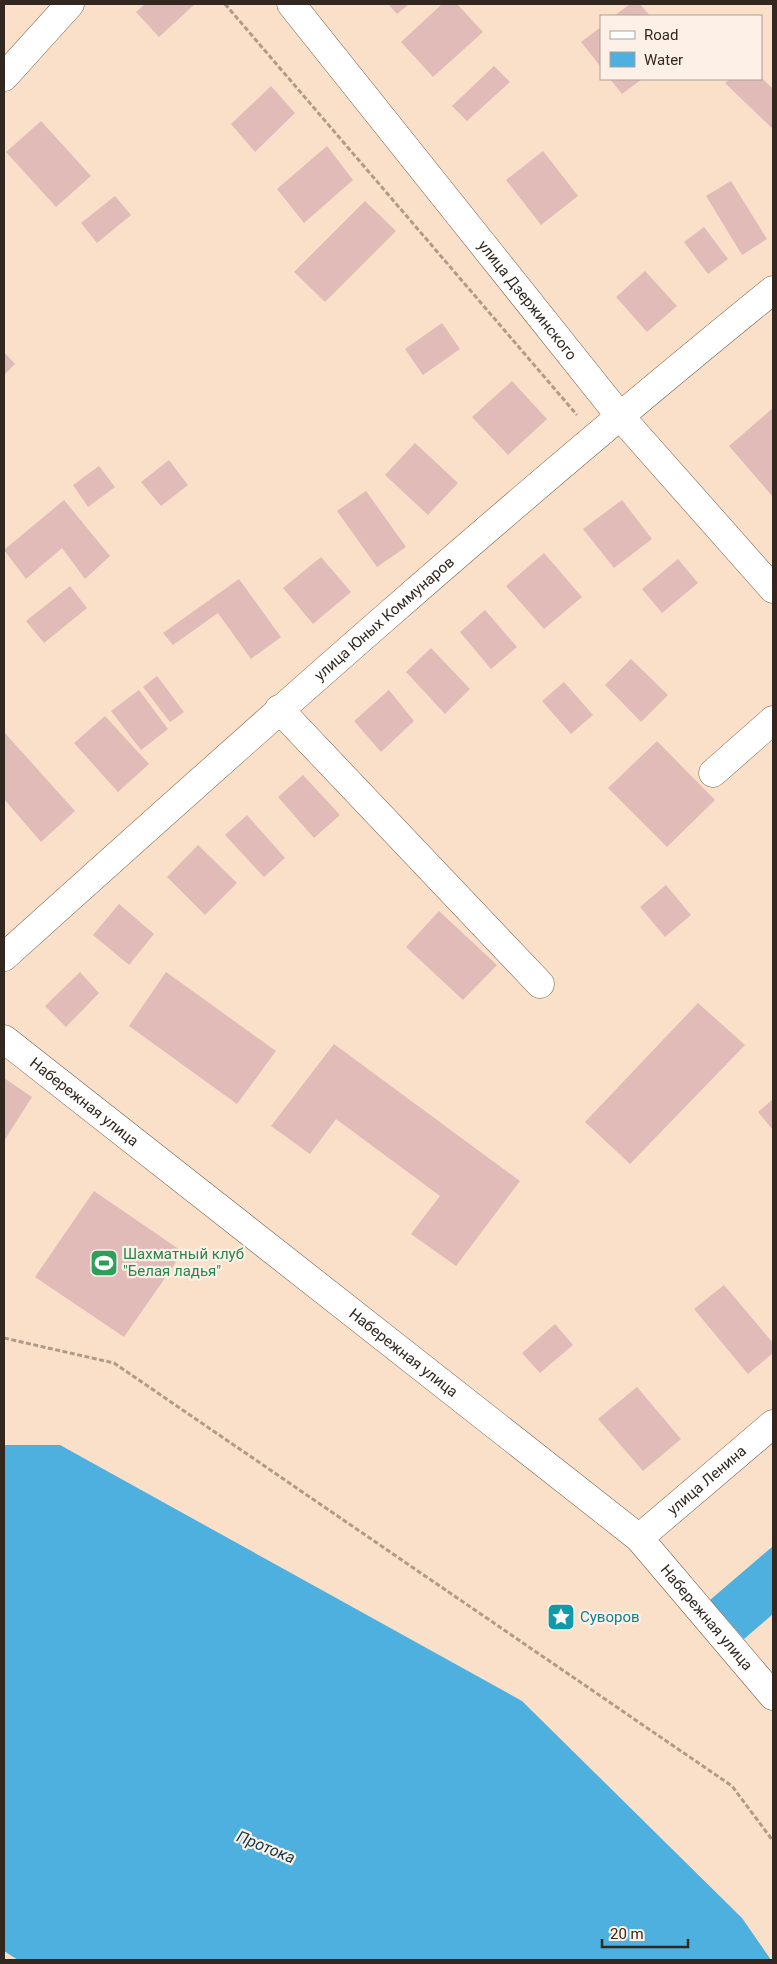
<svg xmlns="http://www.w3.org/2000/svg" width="777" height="1964" font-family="Roboto,sans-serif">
  <rect width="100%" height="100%" fill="#fbe0c9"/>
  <path fill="#4eb0de" d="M4,1445H60L522,1701L742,1918L771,1960H18L4,1951Z
    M772,1547L773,1614L744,1639L710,1600Z"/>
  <path fill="#e0bbb8" d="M145,4H195L159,37L136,12Z
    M388,4H409L397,14Z
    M442,4H457L483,32L433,77L401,42Z
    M630,4H640L650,16H614Z
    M601,27V67L581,42Z
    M494,66L510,82L467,121L452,106Z
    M761,77L773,89V129L725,83L730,79Z
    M610,79H642L622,94Z
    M271,86L295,113L255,152L231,124Z
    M41,121L91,176L56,207L6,152Z
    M327,146L353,180L304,223L277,189Z
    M543,151L578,196L541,225L506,180Z
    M731,181L767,239L742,255L706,196Z
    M115,196L131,215L97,243L81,223Z
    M365,201L396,231L325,302L294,272Z
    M704,227L728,259L708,274L684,242Z
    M645,271L677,306L647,332L616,297Z
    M442,323L460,349L423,375L405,349Z
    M4,352L15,364L4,375Z
    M512,381L547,419L508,455L472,417Z
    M773,408V497L729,446Z
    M415,443L458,483L428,515L385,475Z
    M169,460L188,485L161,506L141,482Z
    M99,466L115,487L88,507L73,485Z
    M366,491L406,547L377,567L337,511Z
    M64,500L110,556L85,579L62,548L26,579L4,550Z
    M622,500L652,539L614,568L583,529Z
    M544,553L582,597L544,629L506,586Z
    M321,557L351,592L313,624L283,588Z
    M678,559L698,583L662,613L642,589Z
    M239,579L281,637L251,659L218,613L173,645L163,633Z
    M70,586L87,608L44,643L26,621Z
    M485,610L517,647L491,669L460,632Z
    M431,648L470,689L445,714L406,672Z
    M631,659L668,695L641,722L605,685Z
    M157,676L184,712L170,722L143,687Z
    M564,682L593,715L571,734L542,701Z
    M139,690L168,729L141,750L111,711Z
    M389,690L414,721L381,752L354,721Z
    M105,716L149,764L118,792L74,743Z
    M4,732L75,811L41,842L4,799Z
    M657,741L715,800L667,847L608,788Z
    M303,775L340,815L314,838L278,797Z
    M247,815L285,858L264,877L225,835Z
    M198,845L237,883L205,915L167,877Z
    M666,885L691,915L665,937L640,907Z
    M119,904L154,934L129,965L93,935Z
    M439,911L497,965L463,1000L406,947Z
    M80,972L99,993L66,1027L45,1006Z
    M166,972L276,1051L237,1104L129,1026Z
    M698,1003L745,1045L630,1164L585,1122Z
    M334,1044L520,1181L456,1266L411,1234L440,1196L336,1119L310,1154L271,1126Z
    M4,1078L32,1097L4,1141Z
    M773,1099V1130L758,1112Z
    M94,1191L183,1252L124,1337L35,1277Z
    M724,1285L773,1343V1353L748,1374L694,1309Z
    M555,1324L573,1345L540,1373L522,1353Z
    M637,1387L681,1439L643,1471L598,1419Z"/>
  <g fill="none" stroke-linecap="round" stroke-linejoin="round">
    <defs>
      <g id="minor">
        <path id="s1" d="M291,4L619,415L773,589"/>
        <path d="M4,77L70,4"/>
        <path d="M279,709L540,984"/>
        <path d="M713,773L773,720"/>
        <path id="s2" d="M4,957C256,730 509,504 773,290"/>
        <path id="s3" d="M4,1039L639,1538L773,1696"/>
        <path id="s4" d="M639,1538L773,1424"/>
      </g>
    </defs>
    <use href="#minor" stroke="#735c48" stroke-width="29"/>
    <path stroke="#b09b89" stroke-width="3" stroke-dasharray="5 2.5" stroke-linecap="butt" d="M225,4L577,415
      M4,1338L114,1363L732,1786L773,1841"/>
    <use href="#minor" stroke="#fff" stroke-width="28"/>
  </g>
  <defs>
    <symbol id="stadium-square" viewBox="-11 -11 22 22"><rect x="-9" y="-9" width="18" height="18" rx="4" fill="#2e9e5b" stroke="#fcf0e7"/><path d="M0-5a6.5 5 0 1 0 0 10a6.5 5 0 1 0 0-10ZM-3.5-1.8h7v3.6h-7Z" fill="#fff"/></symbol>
    <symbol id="sight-square" viewBox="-11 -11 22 22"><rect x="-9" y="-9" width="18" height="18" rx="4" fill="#0f9aa8" stroke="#fcf0e7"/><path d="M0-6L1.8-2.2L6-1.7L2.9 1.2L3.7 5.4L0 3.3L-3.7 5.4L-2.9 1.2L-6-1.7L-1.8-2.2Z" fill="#fff"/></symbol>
  </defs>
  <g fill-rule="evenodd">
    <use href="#stadium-square" x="88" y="1247" width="32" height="32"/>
    <use href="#sight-square" x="545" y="1601" width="32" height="32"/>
  </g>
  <g text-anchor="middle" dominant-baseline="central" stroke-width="4.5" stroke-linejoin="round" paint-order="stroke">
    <g font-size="15" fill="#32281f" stroke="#fcf0e7">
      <text stroke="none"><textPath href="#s1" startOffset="379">улица Дзержинского</textPath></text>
      <text stroke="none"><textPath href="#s2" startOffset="509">улица Юных Коммунаров</textPath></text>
      <text stroke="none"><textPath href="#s3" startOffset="102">Набережная улица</textPath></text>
      <text stroke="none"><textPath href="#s3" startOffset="508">Набережная улица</textPath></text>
      <text stroke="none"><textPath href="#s4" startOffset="89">улица Ленина</textPath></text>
      <text stroke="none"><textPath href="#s3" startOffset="912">Набережная улица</textPath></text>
    </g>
    <g font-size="15" fill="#27864d" stroke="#fcf0e7" text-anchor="start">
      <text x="123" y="1254">Шахматный клуб<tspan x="123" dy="17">"Белая ладья"</tspan></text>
    </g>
    <g font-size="15" fill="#0d838f" stroke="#fcf0e7" text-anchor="start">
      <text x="580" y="1617">Суворов</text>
    </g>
    <g font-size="16" font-style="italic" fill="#0d394c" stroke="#fcf0e7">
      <text transform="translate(266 1847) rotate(22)">Протока</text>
    </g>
  </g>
  <rect width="777" height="1964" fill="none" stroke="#32281f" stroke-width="10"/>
  <rect x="600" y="15" width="162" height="65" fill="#fcf0e7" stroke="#aba097"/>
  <rect x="610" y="31" width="25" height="8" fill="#ffffff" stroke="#aba097"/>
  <text x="644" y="40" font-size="15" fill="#32281f">Road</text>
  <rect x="610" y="52" width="25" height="15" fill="#4eb0de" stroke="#aba097"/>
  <text x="644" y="65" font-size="15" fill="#32281f">Water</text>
  <path d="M602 1939v8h86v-8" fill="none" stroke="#32281f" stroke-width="2.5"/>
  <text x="610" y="1939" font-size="15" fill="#32281f" stroke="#fcf0e7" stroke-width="4" paint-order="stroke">20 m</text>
</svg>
